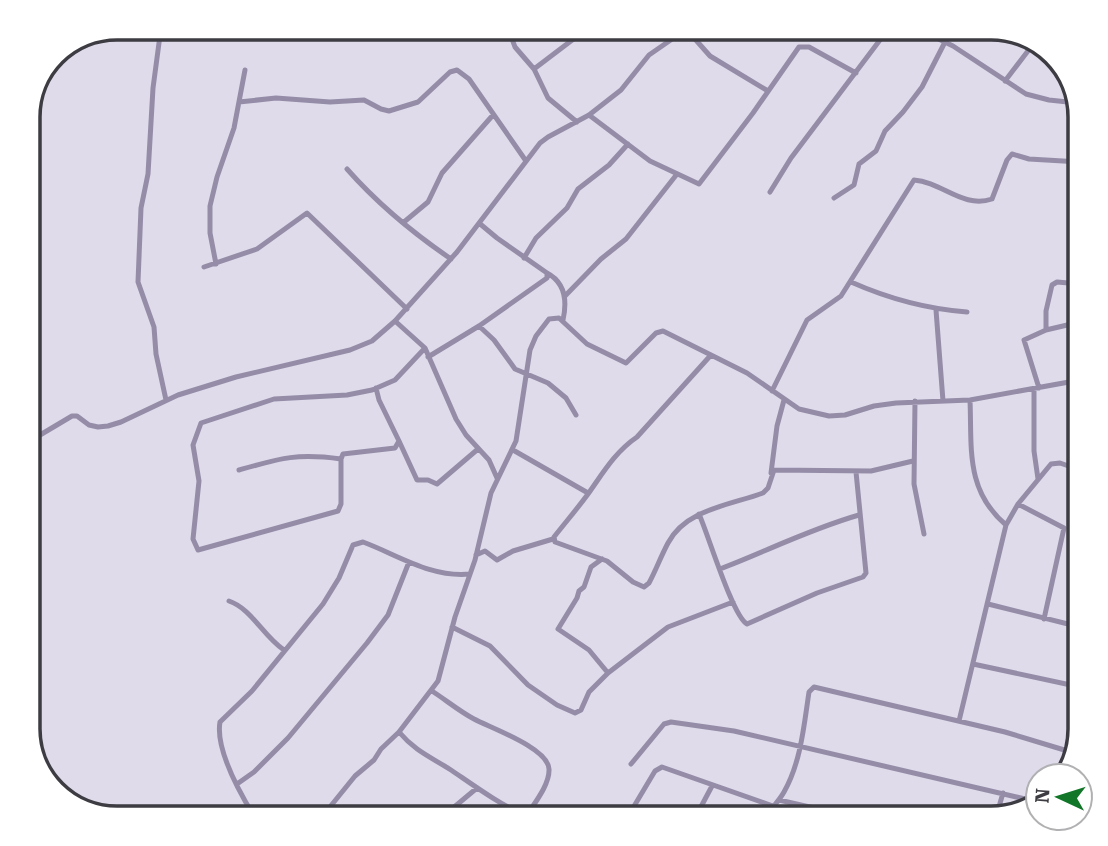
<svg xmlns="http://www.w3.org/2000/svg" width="1108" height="846" font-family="'Roboto Serif',serif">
  <rect width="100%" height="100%" fill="#dfdbeb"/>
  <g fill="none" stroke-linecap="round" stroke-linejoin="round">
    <path stroke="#958da8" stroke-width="5" d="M161,28L153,88L148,174L141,208L138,282L154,327L156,354L166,400
      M508,28L515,47L534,69L548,98L577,122
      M916,28L953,46L1026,94L1049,100L1077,103
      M687,30L710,56L768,91
      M534,69L588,28
      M1005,81L1034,43
      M239,102L276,98L330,102L364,100L381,109L389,111L418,102L450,72L457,70L469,79L526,161
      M589,115L650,161L699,184L753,113L799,47H809L856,73
      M347,169C377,203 413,233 451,259
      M770,192L791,158L889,28
      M834,198L854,185L859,164L876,151L885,131L903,112L922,87L945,42
      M404,222L428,202L442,173L493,115
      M524,258L536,238L567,208L578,189L609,165L628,144
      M216,264L210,233V206L217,177L234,128L245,70
      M204,267L257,249L307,213L407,309
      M547,273C566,283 567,302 563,320
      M851,282C887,298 928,309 967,312
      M565,296L601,259L626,239L677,174
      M936,310L943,401
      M395,321L425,348L456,419L466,435L489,460L497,478
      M479,326L494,340L515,369L548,383L566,398L576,415
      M1046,330L1080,322
      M711,355L637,437C615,452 603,473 588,494C577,509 565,523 554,537L555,542L607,561L633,582L644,587L649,583C656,570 661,556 668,543C686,509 731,505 763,493L768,488L774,470L871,471L913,461
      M428,357L479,326L547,278V273L497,238L479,223
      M1039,388L1024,340L1046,330V311L1052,285L1057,282L1080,284
      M1034,389V451L1038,479
      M772,391L807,320L841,296L914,180C942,182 963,209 992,199L1007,160L1012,154L1029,159L1080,162
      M970,400C972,448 965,490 1006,525
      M915,401L914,484L924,534
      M1077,435H1080
      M28,437L40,435L72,416H77L89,425L98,427L108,426L121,422L178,395L236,377L350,350L372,341L395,321L457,252L540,143L548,137L589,115L621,90L649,55L688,28
      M399,441L417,480H428L437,484L478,449
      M513,450L588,493
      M28,456L31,437
      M341,459V504L338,511L198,550L193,539L199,481L193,445L201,423L274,399L347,395L372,390L395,380L425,348
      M239,470C281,458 297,453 341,459L343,454L395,448L399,441L379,400L376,388
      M771,473L777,426L784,400
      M1018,504L1064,528L1044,619
      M699,514C708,534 733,617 747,624L817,593L863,577L866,573L856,472
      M476,555L485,551L497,560L513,551L553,539
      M602,559L591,567L584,587L579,591L577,598L558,629L589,650L608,673
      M720,569C767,551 810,529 859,515
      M229,601C252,609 263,636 284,650
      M988,604L1080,627
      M452,627L490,646L528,685L557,705L575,713L581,710L589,692L608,673L668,627L733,602
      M973,664L1080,687
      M432,691C446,700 459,711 474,719C491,728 548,748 549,769C550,785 533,805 525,818
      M959,721L1006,525L1018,504L1051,464L1060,463L1080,470
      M399,732C416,752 431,757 451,770C476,787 499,804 526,816
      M631,764L664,724L671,722L734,731L1038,802
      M1065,773L1080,711
      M237,784L254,772L288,738L367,643L388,615L409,562
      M779,800L858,818
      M996,817L1003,793
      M255,818C241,795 215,750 220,722L252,691L323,604L339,578L353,545L363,542C398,555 431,578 470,574
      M321,818L355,776L374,760L381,749L399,732L438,681L455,617L475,560L491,493L516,441L530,350L536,336L549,319L559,318L587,344L626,363L656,333L663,331L747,373L799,409L829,416L845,415L874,406L896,403L970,400L1080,380
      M441,818L477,788
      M627,818L655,771L662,767L773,806
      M695,818L712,786
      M764,818C771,809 779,801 784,792C801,762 804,725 809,692L814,687L1005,732L1071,752"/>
  </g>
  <path d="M0 0H1108V846H0ZM117 40H991A77 77 0 0 1 1068 117V729A77 77 0 0 1 991 806H117A77 77 0 0 1 40 729V117A77 77 0 0 1 117 40Z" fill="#fff" fill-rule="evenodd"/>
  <path fill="none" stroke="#3d3c42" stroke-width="3.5" d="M117 40H991A77 77 0 0 1 1068 117V729A77 77 0 0 1 991 806H117A77 77 0 0 1 40 729V117A77 77 0 0 1 117 40Z"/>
  <g transform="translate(1059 797) rotate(274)"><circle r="33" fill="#ffffff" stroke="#b1b1b3" stroke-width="2"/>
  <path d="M0-5L12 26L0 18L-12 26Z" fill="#117628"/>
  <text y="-10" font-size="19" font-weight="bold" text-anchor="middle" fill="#3d3c42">N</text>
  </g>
</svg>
